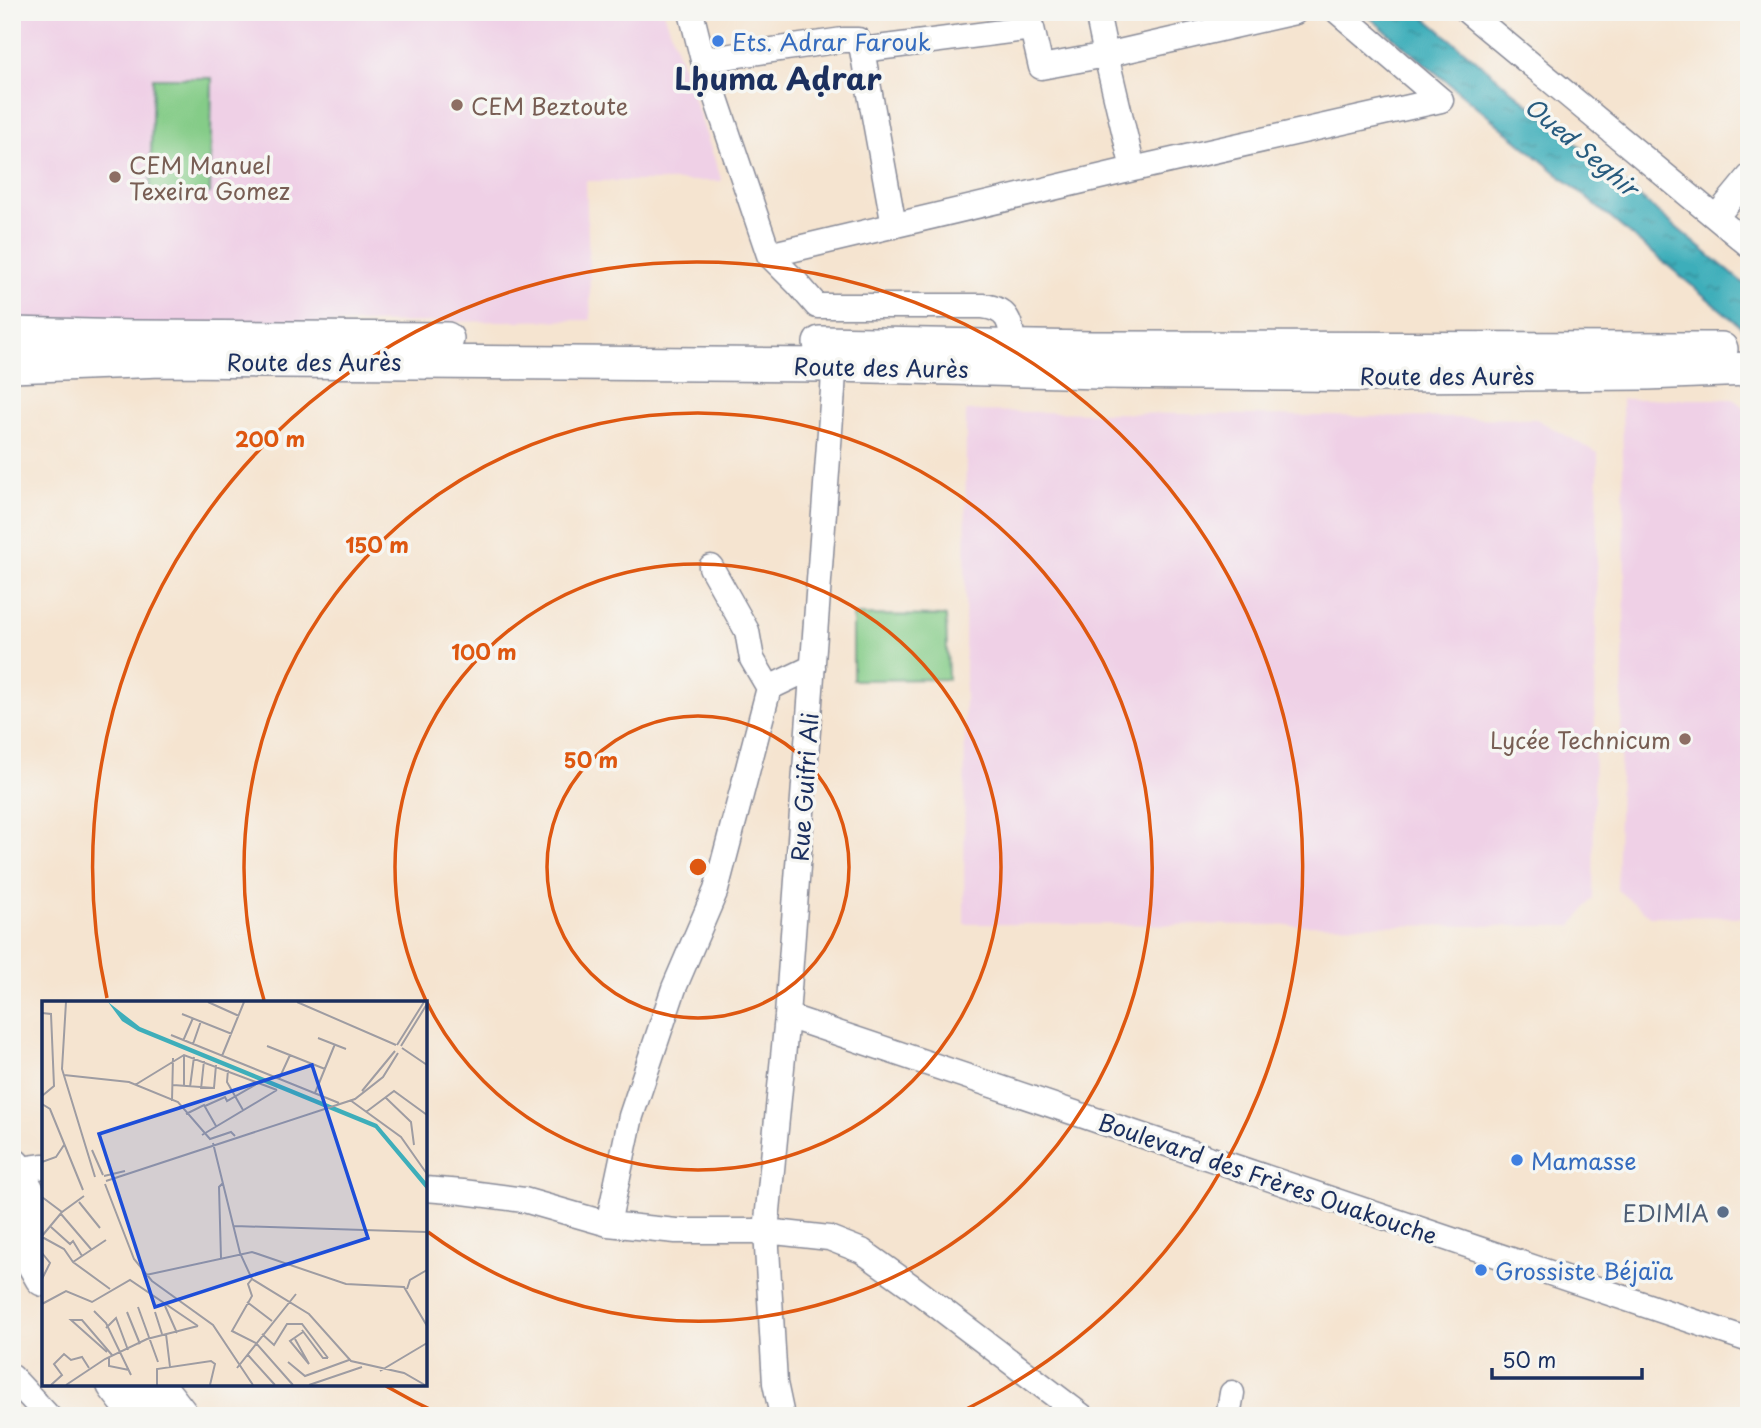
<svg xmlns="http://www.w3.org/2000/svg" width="1761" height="1428" font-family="'Playpen Sans',sans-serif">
  <defs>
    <pattern id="water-ripples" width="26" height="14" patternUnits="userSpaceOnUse" patternTransform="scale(1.75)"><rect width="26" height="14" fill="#3eaeba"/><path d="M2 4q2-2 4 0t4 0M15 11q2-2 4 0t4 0" fill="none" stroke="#338e9a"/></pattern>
  </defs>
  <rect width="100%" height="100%" fill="#f6f6f2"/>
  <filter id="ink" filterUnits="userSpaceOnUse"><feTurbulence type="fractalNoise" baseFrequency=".0143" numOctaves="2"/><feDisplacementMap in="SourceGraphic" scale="14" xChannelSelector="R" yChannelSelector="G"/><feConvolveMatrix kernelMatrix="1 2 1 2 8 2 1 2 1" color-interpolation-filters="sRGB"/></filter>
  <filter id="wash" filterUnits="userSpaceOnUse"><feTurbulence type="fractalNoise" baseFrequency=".00686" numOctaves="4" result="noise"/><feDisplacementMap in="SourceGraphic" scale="28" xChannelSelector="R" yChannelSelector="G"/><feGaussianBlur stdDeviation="1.57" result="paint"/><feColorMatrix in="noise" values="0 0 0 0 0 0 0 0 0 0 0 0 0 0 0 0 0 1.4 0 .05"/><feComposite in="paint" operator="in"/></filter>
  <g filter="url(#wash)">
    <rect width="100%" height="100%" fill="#f5e4d0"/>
    <path fill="#efd0e6" d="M12,12H664L722,181H586L591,320L215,325H12Z
      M1622,399H1733L1749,411V917L1650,916L1617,890L1625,587Z
      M966,411L1536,419L1598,453L1593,898L1572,926L964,924Z"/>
    <path fill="#85cc88" stroke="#507e73" stroke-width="2" d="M153,78H212L210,193L150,195Z
      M853,615L946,616L948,679L853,680Z"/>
    <path fill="url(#water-ripples)" stroke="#2c6e8c" stroke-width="2" d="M1363,12H1418L1749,288V333Z"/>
  </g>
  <g filter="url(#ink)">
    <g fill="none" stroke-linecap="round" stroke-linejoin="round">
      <defs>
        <path id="street" d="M691,12L703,60L769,255L797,283L817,306H983C1009,309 1011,323 1013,346
          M1097,12L1106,55L1133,169
          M1338,12L1441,100
          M1468,12L1749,245
          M862,50L1032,28L1041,67L1106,55L1295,12
          M703,60L843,40H858L862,50L894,226
          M1716,217L1749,177
          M769,255L1133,169L1441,100
          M711,567L747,631L752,659L769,688
          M787,1016L1749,1340
          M14,1170L44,1166
          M425,1189L463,1192L524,1200L608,1224L676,1231H766L829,1238L862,1251L911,1286L1082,1416
          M608,1224L631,1116L674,988L716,890L769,688L813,667
          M12,1377L48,1416
          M782,1416L775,1383L766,1231L787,1016L833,390L835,349
          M1228,1416L1232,1393"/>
        <path id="secondary" d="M12,334L131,337L447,339
          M820,343L1092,348L1721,349
          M12,366L161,360L835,365L1099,372L1396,375L1647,373L1749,369"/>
        <path id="primary" d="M12,1167L44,1228
          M12,1220L44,1277
          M116,1384L141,1416
          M154,1384L179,1416"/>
      </defs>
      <use href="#street" stroke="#888a97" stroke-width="27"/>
      <use href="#secondary" stroke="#888a97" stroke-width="36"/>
      <use href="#primary" stroke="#888a97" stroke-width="41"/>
      <use href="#street" stroke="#fff" stroke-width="24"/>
      <use href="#secondary" stroke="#fff" stroke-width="33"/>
      <use href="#primary" stroke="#fff" stroke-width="38"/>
    </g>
  </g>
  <g fill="none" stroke="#de5710" stroke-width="3.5">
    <circle cx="698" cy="867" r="151"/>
    <circle cx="698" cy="867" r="303"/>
    <path d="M264 1000A454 454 0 1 1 428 1232"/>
    <path d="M442 1415A605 605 0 0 1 386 1386M107 998A605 605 0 1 1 954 1415"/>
  </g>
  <g fill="#3f7fe0" stroke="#f6f6f2" stroke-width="2.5">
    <circle cx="718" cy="41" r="7"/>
    <circle cx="1517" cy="1160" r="7"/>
    <circle cx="1481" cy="1270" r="7"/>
  </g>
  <g fill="#8d6e63" stroke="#f6f6f2" stroke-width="2.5">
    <circle cx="457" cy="105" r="7"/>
    <circle cx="115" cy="177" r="7"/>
    <circle cx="1685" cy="739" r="7"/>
  </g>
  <circle fill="#5c6f8a" stroke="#f6f6f2" stroke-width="2.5" cx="1723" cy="1212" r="7"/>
  <g text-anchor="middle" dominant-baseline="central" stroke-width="7" stroke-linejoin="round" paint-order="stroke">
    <g font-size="23" fill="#366cbe" stroke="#f6f6f2" text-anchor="start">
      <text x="732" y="41">Ets. Adrar Farouk</text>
      <text x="1531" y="1160">Mamasse</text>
      <text x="1495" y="1270">Grossiste Béjaïa</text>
    </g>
    <g font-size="23" fill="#785e54" stroke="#f6f6f2" text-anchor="start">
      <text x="471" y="105">CEM Beztoute</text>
      <text x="129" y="164">CEM Manuel<tspan x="129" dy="26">Texeira Gomez</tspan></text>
      <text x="1671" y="739" text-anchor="end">Lycée Technicum</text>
    </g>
    <g font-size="23" fill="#1b2f5e" stroke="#f6f6f2">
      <text x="314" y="361">Route des Aurès</text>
      <text transform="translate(881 367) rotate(1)">Route des Aurès</text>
      <text x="1447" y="375">Route des Aurès</text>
      <text transform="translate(804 787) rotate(-86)">Rue Guifri Ali</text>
      <text transform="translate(1268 1178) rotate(19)">Boulevard des Frères Ouakouche</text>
    </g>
    <g font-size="23" fill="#4e5e75" stroke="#f6f6f2" text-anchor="end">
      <text x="1709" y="1212">EDIMIA</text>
    </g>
    <g font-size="24" font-style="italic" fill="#275b7e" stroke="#f6f6f2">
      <text transform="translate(1582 146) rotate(40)">Oued Seghir</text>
    </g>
    <g font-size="30" font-weight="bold" fill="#1b2f5e" stroke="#f6f6f2">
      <text x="778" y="77">Lḥuma Aḍrar</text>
    </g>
  </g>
  <g transform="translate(42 1001)">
    <rect width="385" height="385" fill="#f5e4d0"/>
    <path d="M66,1L98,26L335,123L385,182V189L333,127L96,30L80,20Z" fill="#3eaeba"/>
    <path fill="none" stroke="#9e9ca2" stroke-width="2" d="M24,1L20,68L53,176M166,1L197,15M255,1L354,44M0,12L9,13L12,85L0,95M140,13L190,33M129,34L297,102M276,37L304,48M141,40L151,17M151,43L159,20M355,44L382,1M225,45L283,68M359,45L385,3M360,47L385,64M180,55L202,1M186,69L185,81L201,109M22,74L87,81L136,101L168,138L189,131L193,135M237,78L248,54M93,84L142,54L235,89M131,84L172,87L174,64M142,85V54M148,86L152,56M159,88L162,60M320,90L353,50M273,92L293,43M343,96L369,121L372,144M308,99L359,136L385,173M130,100L131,57M0,103L8,108L41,189M163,105L183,96L185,100L218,81M324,111L352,90L385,114M144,113L162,104L174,125M160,134L235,89M171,142L198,252L210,278L267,313L309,360L362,372L383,384M50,149L61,174M0,161L14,156L22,144M62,175L83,170M64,180L313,98L341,76L356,52M63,183L92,258L110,280L171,324L211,384M0,196L20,211L42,195M37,201L58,227M19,213L49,248M192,225L385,231M9,226L28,243L31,240L40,255L31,261M0,235L20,211M0,236L22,248L31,261L68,288M0,252L8,262L0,278M40,255L64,239M179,257L177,186L181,182M104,274L210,251L304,283L362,286L385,325M210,278L206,283L210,295L190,330L214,342L251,384M365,288L368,279L385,269M205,301L230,320M0,303L24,290L50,301L88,279L156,325M123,305L135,332M96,306L116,361M52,310L64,322L89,374M85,311L98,343M113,311L120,333M64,327L74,317L86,349M260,329L281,357H286M124,333L128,366M220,333L232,344L245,323H260L286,357M253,338L267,363L248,340L261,331M65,351L29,319H40L70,354M206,354L233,384M67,356V365L87,369M246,361L263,375L307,359M195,367L254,293M338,370L385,342M9,384L20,374L12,363L22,353L29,359L40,356L47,367M24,384L63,358L105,338L156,325M115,384V368L169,360L173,363L168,384M267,384L320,366"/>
    <path fill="#1d4ed8" fill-opacity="0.15" stroke="#1d4ed8" stroke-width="3.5" d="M270,64L326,237L113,306L57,133Z"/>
    <rect width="385" height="385" fill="none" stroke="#1b2f5e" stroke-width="3.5"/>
  </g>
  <circle cx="698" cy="867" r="10" fill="#de5710" stroke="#f6f6f2" stroke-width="3.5"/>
  <g font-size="21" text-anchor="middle" font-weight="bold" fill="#de5710" stroke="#f6f6f2" stroke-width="7" stroke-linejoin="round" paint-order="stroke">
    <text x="270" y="447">200 m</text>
    <text x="377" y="553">150 m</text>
    <text x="484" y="660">100 m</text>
    <text x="591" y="768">50 m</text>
  </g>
  <rect width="1761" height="1428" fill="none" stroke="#f6f6f2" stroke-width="42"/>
  <path d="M1492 1368v10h150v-10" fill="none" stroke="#1b2f5e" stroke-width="3.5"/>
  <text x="1502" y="1368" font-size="21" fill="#1b2f5e" stroke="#f6f6f2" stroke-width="5" paint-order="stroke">50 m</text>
</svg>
